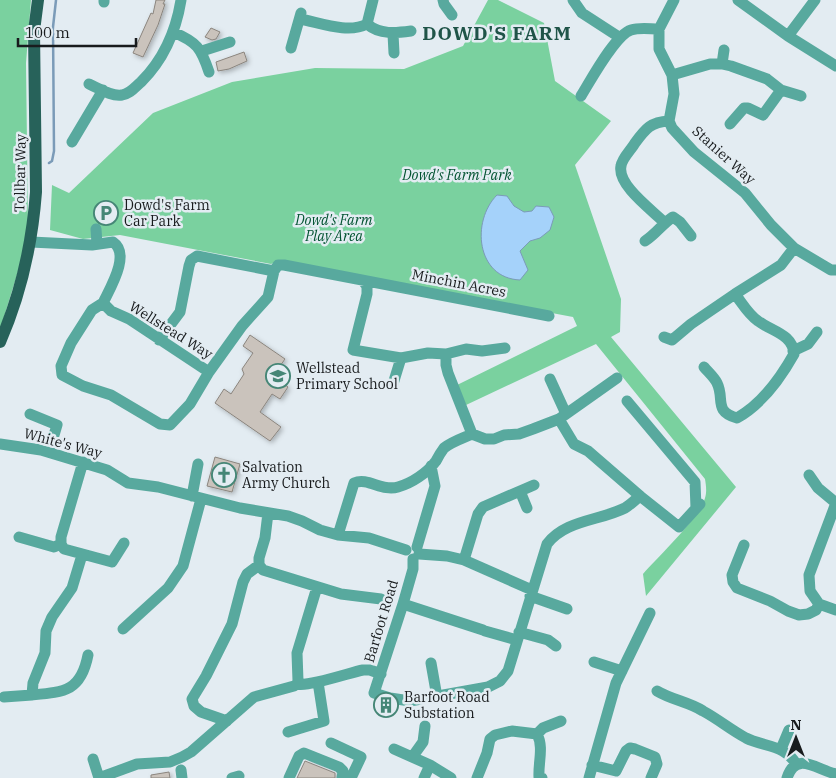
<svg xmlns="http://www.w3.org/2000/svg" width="836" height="778" font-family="'IBM Plex Serif',serif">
  <defs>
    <filter id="shadow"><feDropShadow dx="2" dy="2" stdDeviation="2.5" flood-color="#0004"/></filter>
  </defs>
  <rect width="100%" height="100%" fill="#e3ecf2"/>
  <path fill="#7ad19f" d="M0,0H31L26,63L28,226L24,252L0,330Z
    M488,0H498L544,23L555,81L611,121L575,165L621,299L620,332L611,337L736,487L646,596L643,574C658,557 700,517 705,498C707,492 706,485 705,479L596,344L466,405L457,385L577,326L573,317L278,261L271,264L120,235L83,239L50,230L52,185L69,193L153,113L232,82L315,68L404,69L463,46Z"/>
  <path fill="#a5d2fa" stroke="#7b9bb8" d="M497,195L507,196L514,206L524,212L532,211L536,206L549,207L554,217L550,230L540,238L530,241L520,251L528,270L520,280C476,278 471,221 497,195Z"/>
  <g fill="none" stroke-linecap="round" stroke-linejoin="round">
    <path stroke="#7b9bb8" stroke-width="2.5" d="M49,163L52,161L54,151L53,27L56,0"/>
  </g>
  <path fill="#cac3bc" stroke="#8b857e" filter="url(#shadow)" d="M156,0H165L163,4H165L158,25L143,57L133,53L151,13L153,14Z
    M211,28L220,32L216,39L212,40L205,37Z
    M244,52L247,61L229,69L218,71L216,62Z
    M250,335L285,359L273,376L288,387L280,399L272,394L260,412L281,427L270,441L215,403L224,389L231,394L244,374L242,369L253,353L243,346Z
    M215,457L240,464L232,492L207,486Z
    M305,761L335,773V778H297Z
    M169,772L170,778H151V775Z"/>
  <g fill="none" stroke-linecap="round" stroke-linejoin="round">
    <path stroke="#58a99e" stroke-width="11" d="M104,0V2
      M443,0L444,4L452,15
      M573,0L582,13L619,37
      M674,0L659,29V49L672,75L674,94L669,121L672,128L694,152L745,193L771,225L794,248L831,270H836
      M738,0L788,36L836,66
      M300,19C321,23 348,34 367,24L373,0
      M367,24C380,35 396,33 411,31
      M173,32C197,42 201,48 209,72
      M393,34L394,53
      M788,36L815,0
      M291,48L301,13
      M202,51L230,42
      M722,64L724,50
      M672,75L710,64H722L731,66L767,79L781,90L801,96
      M89,84C98,88 112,97 122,95C130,94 135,87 141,82C163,60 176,31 181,0
      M581,96C591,80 615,35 631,30C640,27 650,29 659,29
      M730,124L744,108H748L763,115L781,90
      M72,142L103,90
      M665,223C652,210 617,185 621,166C622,158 631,150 635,143C646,128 651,122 669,121
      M96,229L97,244
      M645,241C657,233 662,224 673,217L680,222L691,236
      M31,242L92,245L113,242C131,254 110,288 103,303L111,311L129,319L209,372L242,326L268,297L274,271L278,265H284L549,316
      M363,281L367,286V294L353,350L401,358L428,353L446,354V365L448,373L472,434L485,439H494L504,435L519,434L533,429L559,419L617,378
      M103,303L92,310L71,343L61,366L62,375L83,386L111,395L160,424L170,425L190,404L209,372
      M664,337L672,340L691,324L735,294L781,265L794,248
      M159,340L180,312L189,266L191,260L197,256L274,271
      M793,351L808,344L817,332
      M446,354L466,349L482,351L505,348
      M704,367C708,372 714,377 717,383C725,399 713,411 737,418C762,404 780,379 794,354C793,334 771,331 758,321C748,314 742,303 735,294
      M550,379L566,414
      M393,384L401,358
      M627,401L695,482L696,508
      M30,414L57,425L49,452
      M0,444L41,450L107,470L128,483L158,487L240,508L288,516L302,521L320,530L338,535L369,538L406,550
      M83,462L61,537V544L64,549L112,562L124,543
      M809,475L818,488L836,503
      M520,491L527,508
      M192,496L198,464
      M640,496L679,527L700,504
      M836,503L809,575L810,591L819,604L836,610
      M268,513L265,538L259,558V565L263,570L341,594L381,599
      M338,535L354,483C368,477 382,492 398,487C412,483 427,473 436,461C438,457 441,452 444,448C451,442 463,438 472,434
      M19,537L54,547L61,544
      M744,545L732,575L733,582L737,588L770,601L788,611L799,615L808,614L816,610L819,604
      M417,547L435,486L431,466
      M419,554L447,556L464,560L532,590
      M82,555L72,588L52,617L46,631L45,653L33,683L32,695C65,692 81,691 88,655
      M413,559V569L403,604L374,693L390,698L410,701L488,687L500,681L508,671L547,544C565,520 599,521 625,508C630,505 635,500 640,496L588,451L574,444L559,419
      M464,560L478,514L483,507L534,485
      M530,596L567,609
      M403,604L483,630
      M123,629L168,588L183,566L201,499
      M485,631L517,640
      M519,632L548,640L556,646
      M594,662L622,671
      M431,663L437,697
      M297,684C308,687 349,673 363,670H370L381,674
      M657,691C672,700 689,702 703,711C718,719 731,730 746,738C764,747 786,745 796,764
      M4,697L32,695
      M227,721L201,712L194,706L192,699L206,676L232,624L243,582L247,574L259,565
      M288,732L324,721L318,682
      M537,734L543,728L561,721
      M331,743L361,757L351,778
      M394,749L430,765L451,778
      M781,749L789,730
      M413,756L423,742L425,726
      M93,759L99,778L137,764L170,762L182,757L191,752L254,697L294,686L297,684L298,681L297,653L317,587
      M592,765L616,771L626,751L630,748L635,749L655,757L657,764L651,778
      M181,770L182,778
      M232,778L239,776
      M289,778L299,756L304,753L339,767L343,771L342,778
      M424,778L430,765
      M477,778L487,753L490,739L495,735L512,731L537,734C544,747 538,763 539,777L542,778
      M589,778L616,683L650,613
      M787,778C796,750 817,770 836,774"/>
    <path stroke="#27625a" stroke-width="12" d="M0,342C21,294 32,245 36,192L34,31L38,0"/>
  </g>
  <defs>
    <symbol id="parking-ring" viewBox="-11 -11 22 22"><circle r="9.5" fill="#e3ecf2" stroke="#458676" stroke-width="1.5"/><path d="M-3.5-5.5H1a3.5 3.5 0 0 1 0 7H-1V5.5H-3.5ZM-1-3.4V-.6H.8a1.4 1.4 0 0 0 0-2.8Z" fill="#458676"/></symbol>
    <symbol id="school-ring" viewBox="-11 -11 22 22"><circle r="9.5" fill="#e3ecf2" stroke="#458676" stroke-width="1.5"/><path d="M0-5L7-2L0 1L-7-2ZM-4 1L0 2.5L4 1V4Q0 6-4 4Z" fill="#458676"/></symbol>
    <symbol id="church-ring" viewBox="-11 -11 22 22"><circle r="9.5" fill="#e3ecf2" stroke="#458676" stroke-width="1.5"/><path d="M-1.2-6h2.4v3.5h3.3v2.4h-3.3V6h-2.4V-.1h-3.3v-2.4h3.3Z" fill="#458676"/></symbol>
    <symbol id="building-ring" viewBox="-11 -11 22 22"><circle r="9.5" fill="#e3ecf2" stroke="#458676" stroke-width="1.5"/><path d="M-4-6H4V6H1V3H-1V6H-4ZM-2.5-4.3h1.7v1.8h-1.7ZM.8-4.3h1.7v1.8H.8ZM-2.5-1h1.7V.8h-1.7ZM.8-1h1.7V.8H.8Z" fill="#458676"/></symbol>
  </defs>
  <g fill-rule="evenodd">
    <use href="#parking-ring" x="92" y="199" width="28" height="28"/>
    <use href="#school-ring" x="264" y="362" width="28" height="28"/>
    <use href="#church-ring" x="210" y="461" width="28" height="28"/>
    <use href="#building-ring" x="372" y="691" width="28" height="28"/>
  </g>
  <g text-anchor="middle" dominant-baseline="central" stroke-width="5" stroke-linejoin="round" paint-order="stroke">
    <g font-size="14" fill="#181b1d" stroke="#e3ecf2">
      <text transform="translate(724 155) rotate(42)">Stanier Way</text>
      <text transform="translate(20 173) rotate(-89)">Tollbar Way</text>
      <text transform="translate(459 283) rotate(11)">Minchin Acres</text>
      <text transform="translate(171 330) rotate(32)">Wellstead Way</text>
      <text transform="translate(63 443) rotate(15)">White's Way</text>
      <text transform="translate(381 621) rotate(-73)">Barfoot Road</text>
    </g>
    <g font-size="14" font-style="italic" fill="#015230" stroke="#e3ecf2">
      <text x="457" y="175">Dowd's Farm Park</text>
      <text x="334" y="220">Dowd's Farm<tspan x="334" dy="16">Play Area</tspan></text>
    </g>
    <g font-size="14" fill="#181b1d" stroke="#e3ecf2" text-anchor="start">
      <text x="124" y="205">Dowd's Farm<tspan x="124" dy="16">Car Park</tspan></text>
      <text x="296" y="368">Wellstead<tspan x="296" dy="16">Primary School</tspan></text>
      <text x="242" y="467">Salvation<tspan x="242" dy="16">Army Church</tspan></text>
      <text x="404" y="697">Barfoot Road<tspan x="404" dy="16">Substation</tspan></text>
    </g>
    <g font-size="19" font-weight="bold" letter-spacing="1" fill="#1f5448" stroke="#e3ecf2">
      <text x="497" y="33">DOWD'S FARM</text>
    </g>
  </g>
  <g transform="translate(796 738)" stroke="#e3ecf2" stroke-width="4" paint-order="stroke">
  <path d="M0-4L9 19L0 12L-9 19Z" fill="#181b1d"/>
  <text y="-8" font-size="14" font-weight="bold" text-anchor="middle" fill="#181b1d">N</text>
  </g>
  <path d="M18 38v8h118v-8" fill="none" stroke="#181b1d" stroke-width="2.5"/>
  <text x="25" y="38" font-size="15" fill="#181b1d" stroke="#e3ecf2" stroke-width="4" paint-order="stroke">100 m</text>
</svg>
